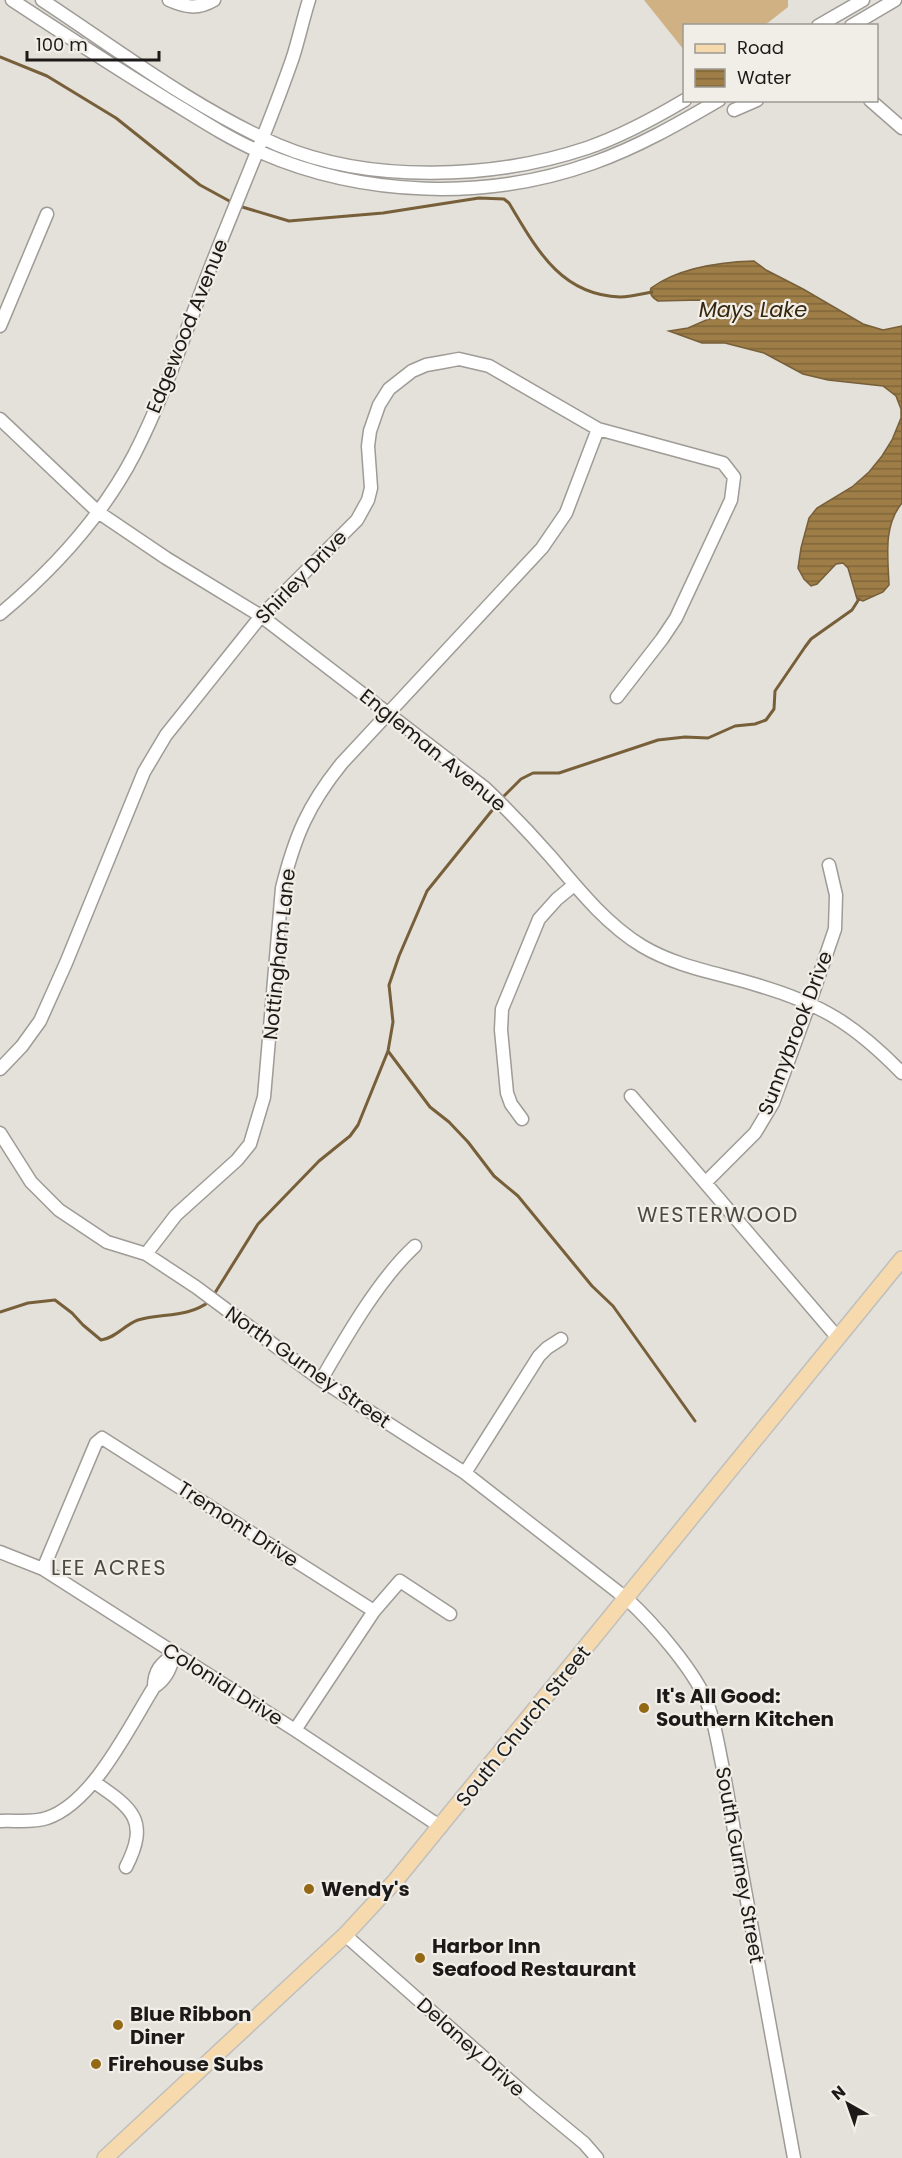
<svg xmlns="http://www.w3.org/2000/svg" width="902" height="2158" font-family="Poppins,sans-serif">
  <defs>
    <pattern id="water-rules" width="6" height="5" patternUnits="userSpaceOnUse" patternTransform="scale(1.5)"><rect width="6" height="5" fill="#9e7d47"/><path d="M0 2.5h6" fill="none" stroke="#80663a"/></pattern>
  </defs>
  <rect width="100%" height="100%" fill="#e4e0da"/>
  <path fill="#cfb183" d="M644,0H788V7L765,25L684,26V50Z"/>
  <path fill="url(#water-rules)" stroke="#775f39" stroke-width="1.5" d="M754,261L766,270L803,289L863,324L883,330L902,326V503C883,526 888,557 889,585L883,592L863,601L857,599L848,568L843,563L836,564L817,584L811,586L804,579L798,568L801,548L809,518L817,508L852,487L869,472L882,456L892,440L901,418V409L896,396L883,386L828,380L803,374L764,353L725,343H702L669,331L688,328L711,318L712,315L707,304L700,300L658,301C653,298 649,295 651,288C680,267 719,262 754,261Z"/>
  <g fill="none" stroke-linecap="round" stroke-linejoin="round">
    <path stroke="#775f39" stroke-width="3" d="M0,57L47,76L116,118L200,185L233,203
      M239,206L289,221L383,213L479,198L504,199L509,203C536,248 560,295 620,297C631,297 642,294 652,292
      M502,798L521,779L533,773H559L658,740L685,737L708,738L735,726L755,724L766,720L774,709L775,691L805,647L811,639L852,610L859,599
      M388,1051L430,1107L449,1122L468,1142L494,1176L518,1196L592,1286L613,1306L695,1421
      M213,1296L258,1224L319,1161L350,1136L358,1125L388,1051L393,1022L389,985L399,956L427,891L498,803
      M0,1312L28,1303L55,1300L72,1313L83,1325L101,1340C116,1338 124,1325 138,1320C163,1313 188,1318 210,1301"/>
    <defs>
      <path id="minor" d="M12,0C62,33 113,66 165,98C196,117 226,137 260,152C363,197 487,201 593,163C638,147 678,124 719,100
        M42,0C118,50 194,108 278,145C370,184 494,179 587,148C622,136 653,119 685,100
        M169,0C185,7 197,10 214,0
        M818,26L863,0
        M851,26L895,0
        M870,100L902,128
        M734,110L757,100
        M0,326L47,214
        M0,419L98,512L166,558L261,616L485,788C508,810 530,833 551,857C578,889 606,924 642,946C677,967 718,973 757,985C822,1004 855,1025 902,1073
        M0,614C54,569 101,518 134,455C166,393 189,321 215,256C241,190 270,124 293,57C299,38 303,19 309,0
        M0,1069L22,1046L40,1021L66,963L144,772L166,735L261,616L357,520L368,500L371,488L368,446L370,431L379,405L389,389L412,371L426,365L443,362L459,359L489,366L598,429L723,463L734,477L731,500L676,618L662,639L617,697
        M631,1096L838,1338
        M522,1119L511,1104L507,1093L501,1030L502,1009L539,919L557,899L574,885
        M0,1133L31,1182L59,1210L107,1242L146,1254L196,1287L321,1380L465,1473L627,1599C653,1623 696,1672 708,1705C715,1724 718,1745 722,1764L794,2158
        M706,1182L755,1133L773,1103L810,1002L835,929L836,895L829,865
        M146,1254L176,1215L237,1160L250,1144L264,1097L282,888C295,836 308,805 342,763L542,548L566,513L598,429
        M321,1380C346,1337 379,1279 415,1246
        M465,1473L539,1356L547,1348L561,1339
        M0,1552L43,1569L295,1730L441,1827
        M43,1569L96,1443L102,1438L374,1611
        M154,1687C154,1670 161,1664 174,1654
        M295,1730L374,1611L400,1581L450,1614
        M94,1782C132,1808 150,1820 126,1867
        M0,1821C14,1820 33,1823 47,1818C93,1803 129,1727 154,1687C167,1679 170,1668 175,1654
        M345,1935L533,2101L584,2143L597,2158"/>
      <path id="major" d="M105,2158L345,1935L396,1880L902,1259"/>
    </defs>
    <use href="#minor" stroke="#9f9b96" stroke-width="15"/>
    <use href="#major" stroke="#bfbfbe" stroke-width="18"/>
    <use href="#minor" stroke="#fff" stroke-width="12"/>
    <use href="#major" stroke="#f6daad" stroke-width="15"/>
  </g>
  <g fill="#946915" stroke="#f1ede7" stroke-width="2">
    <circle cx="644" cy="1708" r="6"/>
    <circle cx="309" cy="1889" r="6"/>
    <circle cx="420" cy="1958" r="6"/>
    <circle cx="118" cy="2025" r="6"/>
    <circle cx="96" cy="2064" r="6"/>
  </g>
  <g text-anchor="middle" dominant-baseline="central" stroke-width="4.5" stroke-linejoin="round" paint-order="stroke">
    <g font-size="20" fill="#1c1a18" stroke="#f1ede7">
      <text transform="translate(187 326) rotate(-68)">Edgewood Avenue</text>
      <text transform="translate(301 577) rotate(-46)">Shirley Drive</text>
      <text transform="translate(433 750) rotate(39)">Engleman Avenue</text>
      <text transform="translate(279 954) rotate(-84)">Nottingham Lane</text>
      <text transform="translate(795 1033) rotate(-69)">Sunnybrook Drive</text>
      <text transform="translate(308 1367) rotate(35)">North Gurney Street</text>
      <text transform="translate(238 1524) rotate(33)">Tremont Drive</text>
      <text transform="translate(223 1684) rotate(32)">Colonial Drive</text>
      <text transform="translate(523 1726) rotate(-51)">South Church Street</text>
      <text transform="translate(740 1865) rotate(80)">South Gurney Street</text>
      <text transform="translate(471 2047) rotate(42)">Delaney Drive</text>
    </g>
    <g font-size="20" font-weight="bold" fill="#1c1a18" stroke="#f1ede7" text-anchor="start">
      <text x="656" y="1696">It's All Good:<tspan x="656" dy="23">Southern Kitchen</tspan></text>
      <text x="321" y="1889">Wendy's</text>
      <text x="432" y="1946">Harbor Inn<tspan x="432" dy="23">Seafood Restaurant</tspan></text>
      <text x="130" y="2014">Blue Ribbon<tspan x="130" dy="23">Diner</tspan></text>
      <text x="108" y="2064">Firehouse Subs</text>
    </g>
    <g font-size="21" font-style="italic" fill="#36260d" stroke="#f1ede7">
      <text x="753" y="309">Mays Lake</text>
    </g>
    <g font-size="21" letter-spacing="1.5" fill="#4d4a45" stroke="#f1ede7">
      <text x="718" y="1214">WESTERWOOD</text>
      <text x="109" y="1567">LEE ACRES</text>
    </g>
  </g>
  <rect x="683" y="24" width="195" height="78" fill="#f1ede7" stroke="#9c9994" stroke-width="1.5"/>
  <rect x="695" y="44" width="30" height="9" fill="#f6daad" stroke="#9c9994" stroke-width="1.5"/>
  <text x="737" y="54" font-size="18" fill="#1c1a18">Road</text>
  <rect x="695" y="69" width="30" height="18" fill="url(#water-rules)" stroke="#9c9994" stroke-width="1.5"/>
  <text x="737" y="84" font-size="18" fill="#1c1a18">Water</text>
  <g transform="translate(848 2104) rotate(320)" stroke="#f1ede7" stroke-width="4.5" paint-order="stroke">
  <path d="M0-4.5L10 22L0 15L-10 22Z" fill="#1c1a18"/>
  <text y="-9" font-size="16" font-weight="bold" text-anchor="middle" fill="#1c1a18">N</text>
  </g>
  <path d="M27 51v9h132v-9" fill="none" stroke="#1c1a18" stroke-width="3"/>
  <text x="36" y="51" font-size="18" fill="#1c1a18" stroke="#f1ede7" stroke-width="4.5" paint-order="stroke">100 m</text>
</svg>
